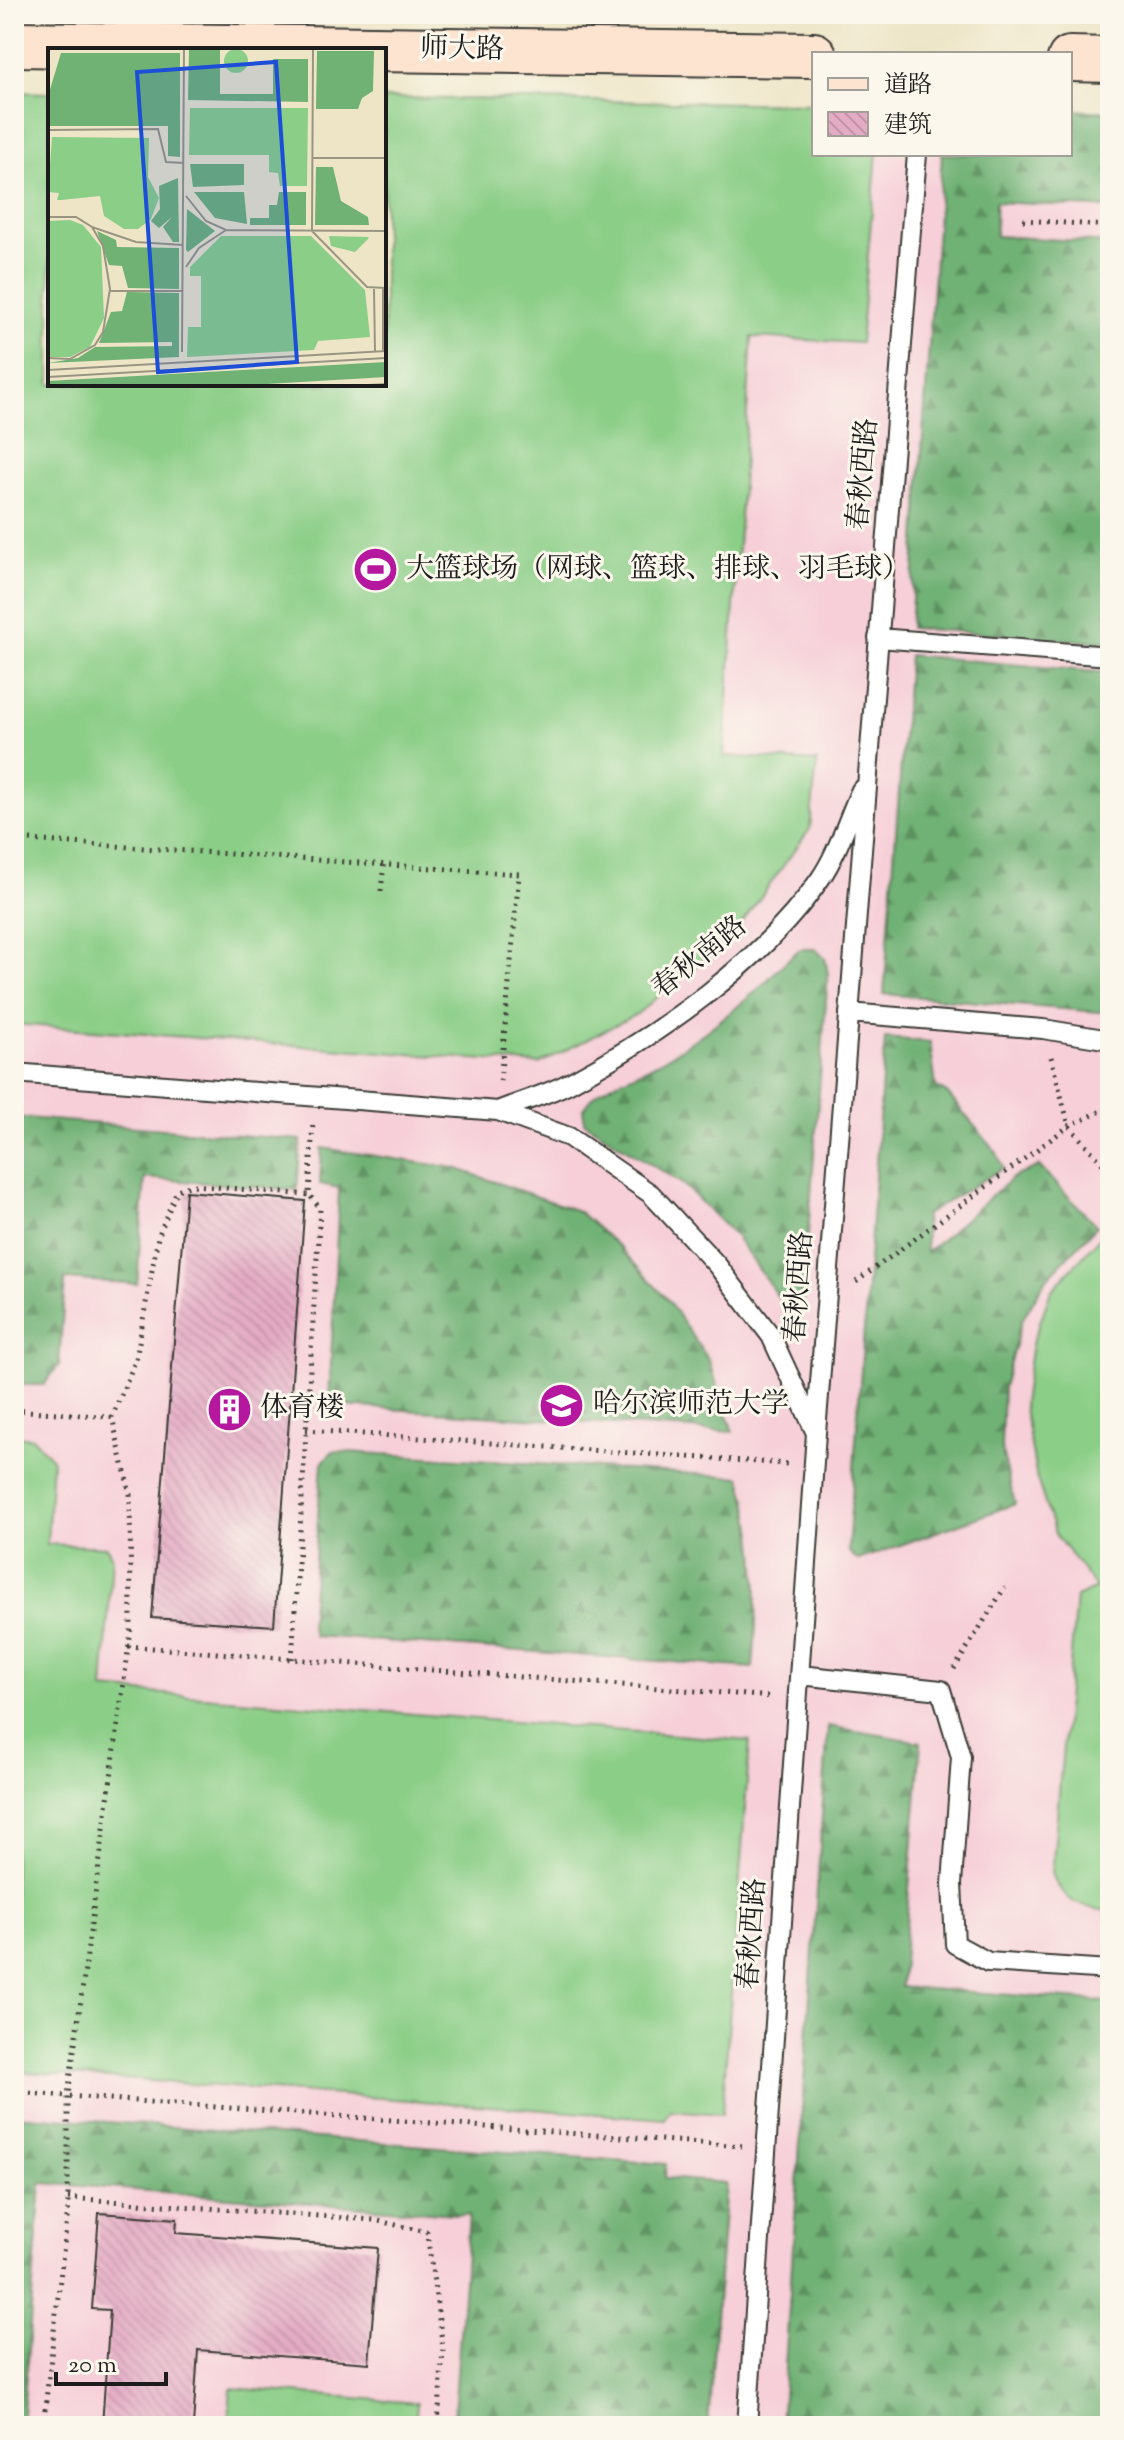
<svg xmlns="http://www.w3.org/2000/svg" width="1124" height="2440" font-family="'Sorts Mill Goudy','Noto Serif SC',serif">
  <defs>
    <pattern id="forest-firs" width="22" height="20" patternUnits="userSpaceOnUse" patternTransform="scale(2)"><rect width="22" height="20" fill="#70b174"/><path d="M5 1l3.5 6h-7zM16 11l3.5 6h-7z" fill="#5b8f5e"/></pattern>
    <pattern id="building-back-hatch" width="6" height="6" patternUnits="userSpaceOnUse" patternTransform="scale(2)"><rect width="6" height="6" fill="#e4abc4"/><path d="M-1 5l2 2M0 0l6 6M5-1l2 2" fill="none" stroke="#c393a8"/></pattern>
  </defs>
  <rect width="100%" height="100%" fill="#fbf7ec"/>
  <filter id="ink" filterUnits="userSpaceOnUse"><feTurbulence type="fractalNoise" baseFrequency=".0125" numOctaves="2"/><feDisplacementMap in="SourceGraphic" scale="16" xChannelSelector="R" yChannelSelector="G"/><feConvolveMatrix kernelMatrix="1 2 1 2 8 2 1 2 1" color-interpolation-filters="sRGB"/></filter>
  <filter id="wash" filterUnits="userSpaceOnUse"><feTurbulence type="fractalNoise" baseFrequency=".006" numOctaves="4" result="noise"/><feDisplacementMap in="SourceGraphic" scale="32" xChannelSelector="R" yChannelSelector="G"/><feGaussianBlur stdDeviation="1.8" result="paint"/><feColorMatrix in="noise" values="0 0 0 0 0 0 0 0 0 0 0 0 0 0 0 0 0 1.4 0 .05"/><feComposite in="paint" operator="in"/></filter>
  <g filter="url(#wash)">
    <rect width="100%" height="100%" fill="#ede5c6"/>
    <path fill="#f6cfd8" d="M14,92L50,93V384H384V98L814,104V154H1070V110L1110,112V2426H14Z"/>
    <path fill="#8bce87" stroke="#547552" stroke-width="2" d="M14,92L50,93V384H384V98L814,104V154H877L860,343L752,337L724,756L817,762L810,829L734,934L637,1014L539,1064L14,1024Z
      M1110,1226V1911C1080,1908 1064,1903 1052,1874L1076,1597L1096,1588L1055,1534L1037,1479L1023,1403L1032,1344L1051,1291Z
      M14,1436L33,1438L52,1459L47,1544L107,1547L112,1558L103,1689L750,1741L722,2114L670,2110L665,2119L14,2071Z
      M231,2388L417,2403L415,2426H228Z"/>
    <path fill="url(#forest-firs)" stroke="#466648" stroke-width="2" d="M1070,110L1110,112V208L995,202L996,236L1110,243V643L910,628L942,154H1070Z
      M909,655L1110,673V1013L884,994Z
      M800,949H815L825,958L828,974L803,1300L794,1307L779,1298L736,1237L684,1185L585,1123L583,1109C599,1085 624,1080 649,1067C687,1048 723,1019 755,992C771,978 783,962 800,949Z
      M885,1038L930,1042L936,1087L947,1093L997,1153L1003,1168L925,1215L926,1253L1012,1178L1039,1166L1097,1226L1046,1279L1022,1320L1003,1387L1001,1448L1015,1504L858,1560L848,1551Z
      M14,1117L301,1140L297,1190L145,1178L137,1284L65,1279L59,1365L44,1385H14Z
      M322,1148L455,1168L578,1211L618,1246L668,1300L709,1361L733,1432L329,1405L339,1188L320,1184Z
      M333,1451L741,1477C760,1541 759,1602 753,1668L314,1636L310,1625L322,1463Z
      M828,1726L921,1742L901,1987L1110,2002V2426H781Z
      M14,2115L666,2164L665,2178L726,2183L708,2426H453L469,2215L41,2183L22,2426H14Z"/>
    <g id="blocks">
      <path fill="url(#building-back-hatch)" d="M186,1191L305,1201L274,1626L152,1618Z
        M99,2213L177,2219L176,2233L378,2248L369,2363L198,2350L193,2426H102L110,2310L92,2309Z"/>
    </g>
  </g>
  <g filter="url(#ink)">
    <use href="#blocks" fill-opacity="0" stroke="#3b3a36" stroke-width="2"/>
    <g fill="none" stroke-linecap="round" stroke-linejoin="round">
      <defs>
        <path id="lane" d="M878,638L1110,656
          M849,1013L1043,1029L1110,1040
          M14,1073L498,1111L569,1137L651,1194L717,1265L771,1336L815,1431
          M498,1111C522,1101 549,1094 571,1082C660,1034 763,962 820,879C838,853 848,818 861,790
          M800,1675L941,1690L961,1757L952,1884L955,1944L988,1962L1110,1970
          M747,2426L816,1433L917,154"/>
        <path id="secondary" d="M14,44L814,55
          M1070,59L1110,60"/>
      </defs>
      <use href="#lane" stroke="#3b3a36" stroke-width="22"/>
      <use href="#secondary" stroke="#3b3a36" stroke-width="48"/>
      <path stroke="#3b3a36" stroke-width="5" stroke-dasharray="2 6" stroke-linecap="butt" d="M1023,220L1110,226
        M14,839L519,874L500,1082
        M381,891L384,864
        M1051,1057L1069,1126L1110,1172
        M856,1282L1069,1126L1110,1107
        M14,1410L112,1417
        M306,1430L788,1464
        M128,1646L773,1697
        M292,1659L320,1208L309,1195L313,1121
        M954,1669L1005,1587
        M14,2092L742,2146
        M68,2198L374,2220L427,2232L443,2348L438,2426
        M43,2426L68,2210V2095L131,1629L130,1494L112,1417L136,1359L158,1237L177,1190L192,1185L309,1195"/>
      <use href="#lane" stroke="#fff" stroke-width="18"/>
      <use href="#secondary" stroke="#fde4d1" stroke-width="44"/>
    </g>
  </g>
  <defs>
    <symbol id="stadium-disc" viewBox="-11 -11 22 22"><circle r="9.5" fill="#b5179e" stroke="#fbf7ec"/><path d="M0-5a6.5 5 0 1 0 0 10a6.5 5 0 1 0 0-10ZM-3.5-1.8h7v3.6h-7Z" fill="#fff"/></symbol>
    <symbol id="university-disc" viewBox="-11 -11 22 22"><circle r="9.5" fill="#b5179e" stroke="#fbf7ec"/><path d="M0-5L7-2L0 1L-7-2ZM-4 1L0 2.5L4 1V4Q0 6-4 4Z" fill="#fff"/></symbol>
    <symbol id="building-disc" viewBox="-11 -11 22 22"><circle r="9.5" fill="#b5179e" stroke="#fbf7ec"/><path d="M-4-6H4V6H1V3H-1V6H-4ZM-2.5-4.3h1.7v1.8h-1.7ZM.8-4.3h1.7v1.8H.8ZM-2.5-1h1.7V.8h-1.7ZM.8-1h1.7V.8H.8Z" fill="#fff"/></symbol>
  </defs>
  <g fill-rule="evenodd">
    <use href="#stadium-disc" x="350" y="544" width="51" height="51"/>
    <use href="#university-disc" x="536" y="1380" width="51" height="51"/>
    <use href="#building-disc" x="204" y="1384" width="51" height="51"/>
  </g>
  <g text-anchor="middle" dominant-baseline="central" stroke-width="6" stroke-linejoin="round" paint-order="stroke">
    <g font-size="28" fill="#1c1c1c" stroke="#fbf7ec">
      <text transform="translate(462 50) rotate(1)">师大路</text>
      <text transform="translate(864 474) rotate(-85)">春秋西路</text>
      <text transform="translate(700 958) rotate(-39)">春秋南路</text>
      <text transform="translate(800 1287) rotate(-86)">春秋西路</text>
      <text transform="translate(753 1934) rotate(-86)">春秋西路</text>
    </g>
    <g font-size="28" fill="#1c1c1c" stroke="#fbf7ec" text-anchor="start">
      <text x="406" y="570">大篮球场（网球、篮球、排球、羽毛球）</text>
      <text x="593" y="1405">哈尔滨师范大学</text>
      <text x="260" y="1409">体育楼</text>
    </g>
  </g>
  <g transform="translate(48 48)">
    <rect width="338" height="338" fill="#ede5c6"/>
    <path d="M176 13a12 12 0 1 1 24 0a12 12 0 1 1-24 0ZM142,60H260L259,138H232L230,125L221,124V107H141ZM4,89L101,90L100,129L111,150L103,171L90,181H76L56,168L52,148L13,152H9L11,145L0,144ZM22,172L35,177L53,199L56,270L42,299L22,309H0V173ZM173,188H263L317,242L322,289L270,293L266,302L139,309L140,279H153V228H142V219ZM281,188L320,189L321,190L307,204L283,198Z" fill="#8bce87"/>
    <path d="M141,1H172V46H225V11H260V54L140,52ZM269,3H326L325,43L314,50L310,61H268ZM13,5H132V109L120,108V78H0V48ZM142,116H196V137L145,139ZM268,119H285L293,153L320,169L321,177H267ZM130,130L131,194H125L115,179L124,169L111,180L103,173L112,161L111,138ZM146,144H196L199,176L167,170ZM231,144H258V177H202V170H221V157H229ZM139,161L167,183L140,204L138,202ZM49,183L68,192L69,199L131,200V241L80,240L74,218L61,217ZM79,244L131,245V309L0,315L30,310L47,299L124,298V294L51,295L63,264L74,263ZM338,314V329L184,338H0V333Z" fill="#70b174"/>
    <path fill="none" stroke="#999582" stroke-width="2" d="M265,0L264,183L319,239L338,240M0,82L110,81L118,114L136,115M264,110H338M138,148L158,173L178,182L338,183M0,169H28L44,179L55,198L62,241L55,284L47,297L22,311L0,310M44,179L88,194L135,197M138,219L151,200L178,182M326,241L327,304M335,241V303M62,243H135M134,304L136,0M0,322L338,303M0,329L338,310M302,338L338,336"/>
    <path fill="#1d4ed8" fill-opacity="0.15" stroke="#1d4ed8" stroke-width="4" d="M228,14L249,314L110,324L89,24Z"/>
    <rect width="338" height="338" fill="none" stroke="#1c1c1c" stroke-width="4"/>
  </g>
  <rect width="1124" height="2440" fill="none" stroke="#fbf7ec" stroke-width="48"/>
  <rect x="812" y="52" width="260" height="104" fill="#fbf7ec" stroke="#a29f99" stroke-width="2"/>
  <rect x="828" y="78" width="40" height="12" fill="#fde4d1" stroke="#a29f99" stroke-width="2"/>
  <text x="884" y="92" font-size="24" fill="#1c1c1c">道路</text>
  <rect x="828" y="112" width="40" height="24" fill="url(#building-back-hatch)" stroke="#a29f99" stroke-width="2"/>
  <text x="884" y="132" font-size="24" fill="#1c1c1c">建筑</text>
  <path d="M56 2372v12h110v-12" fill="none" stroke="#1c1c1c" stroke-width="4"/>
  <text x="68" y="2372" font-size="24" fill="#1c1c1c" stroke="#fbf7ec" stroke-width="6" paint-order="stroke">20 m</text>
</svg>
